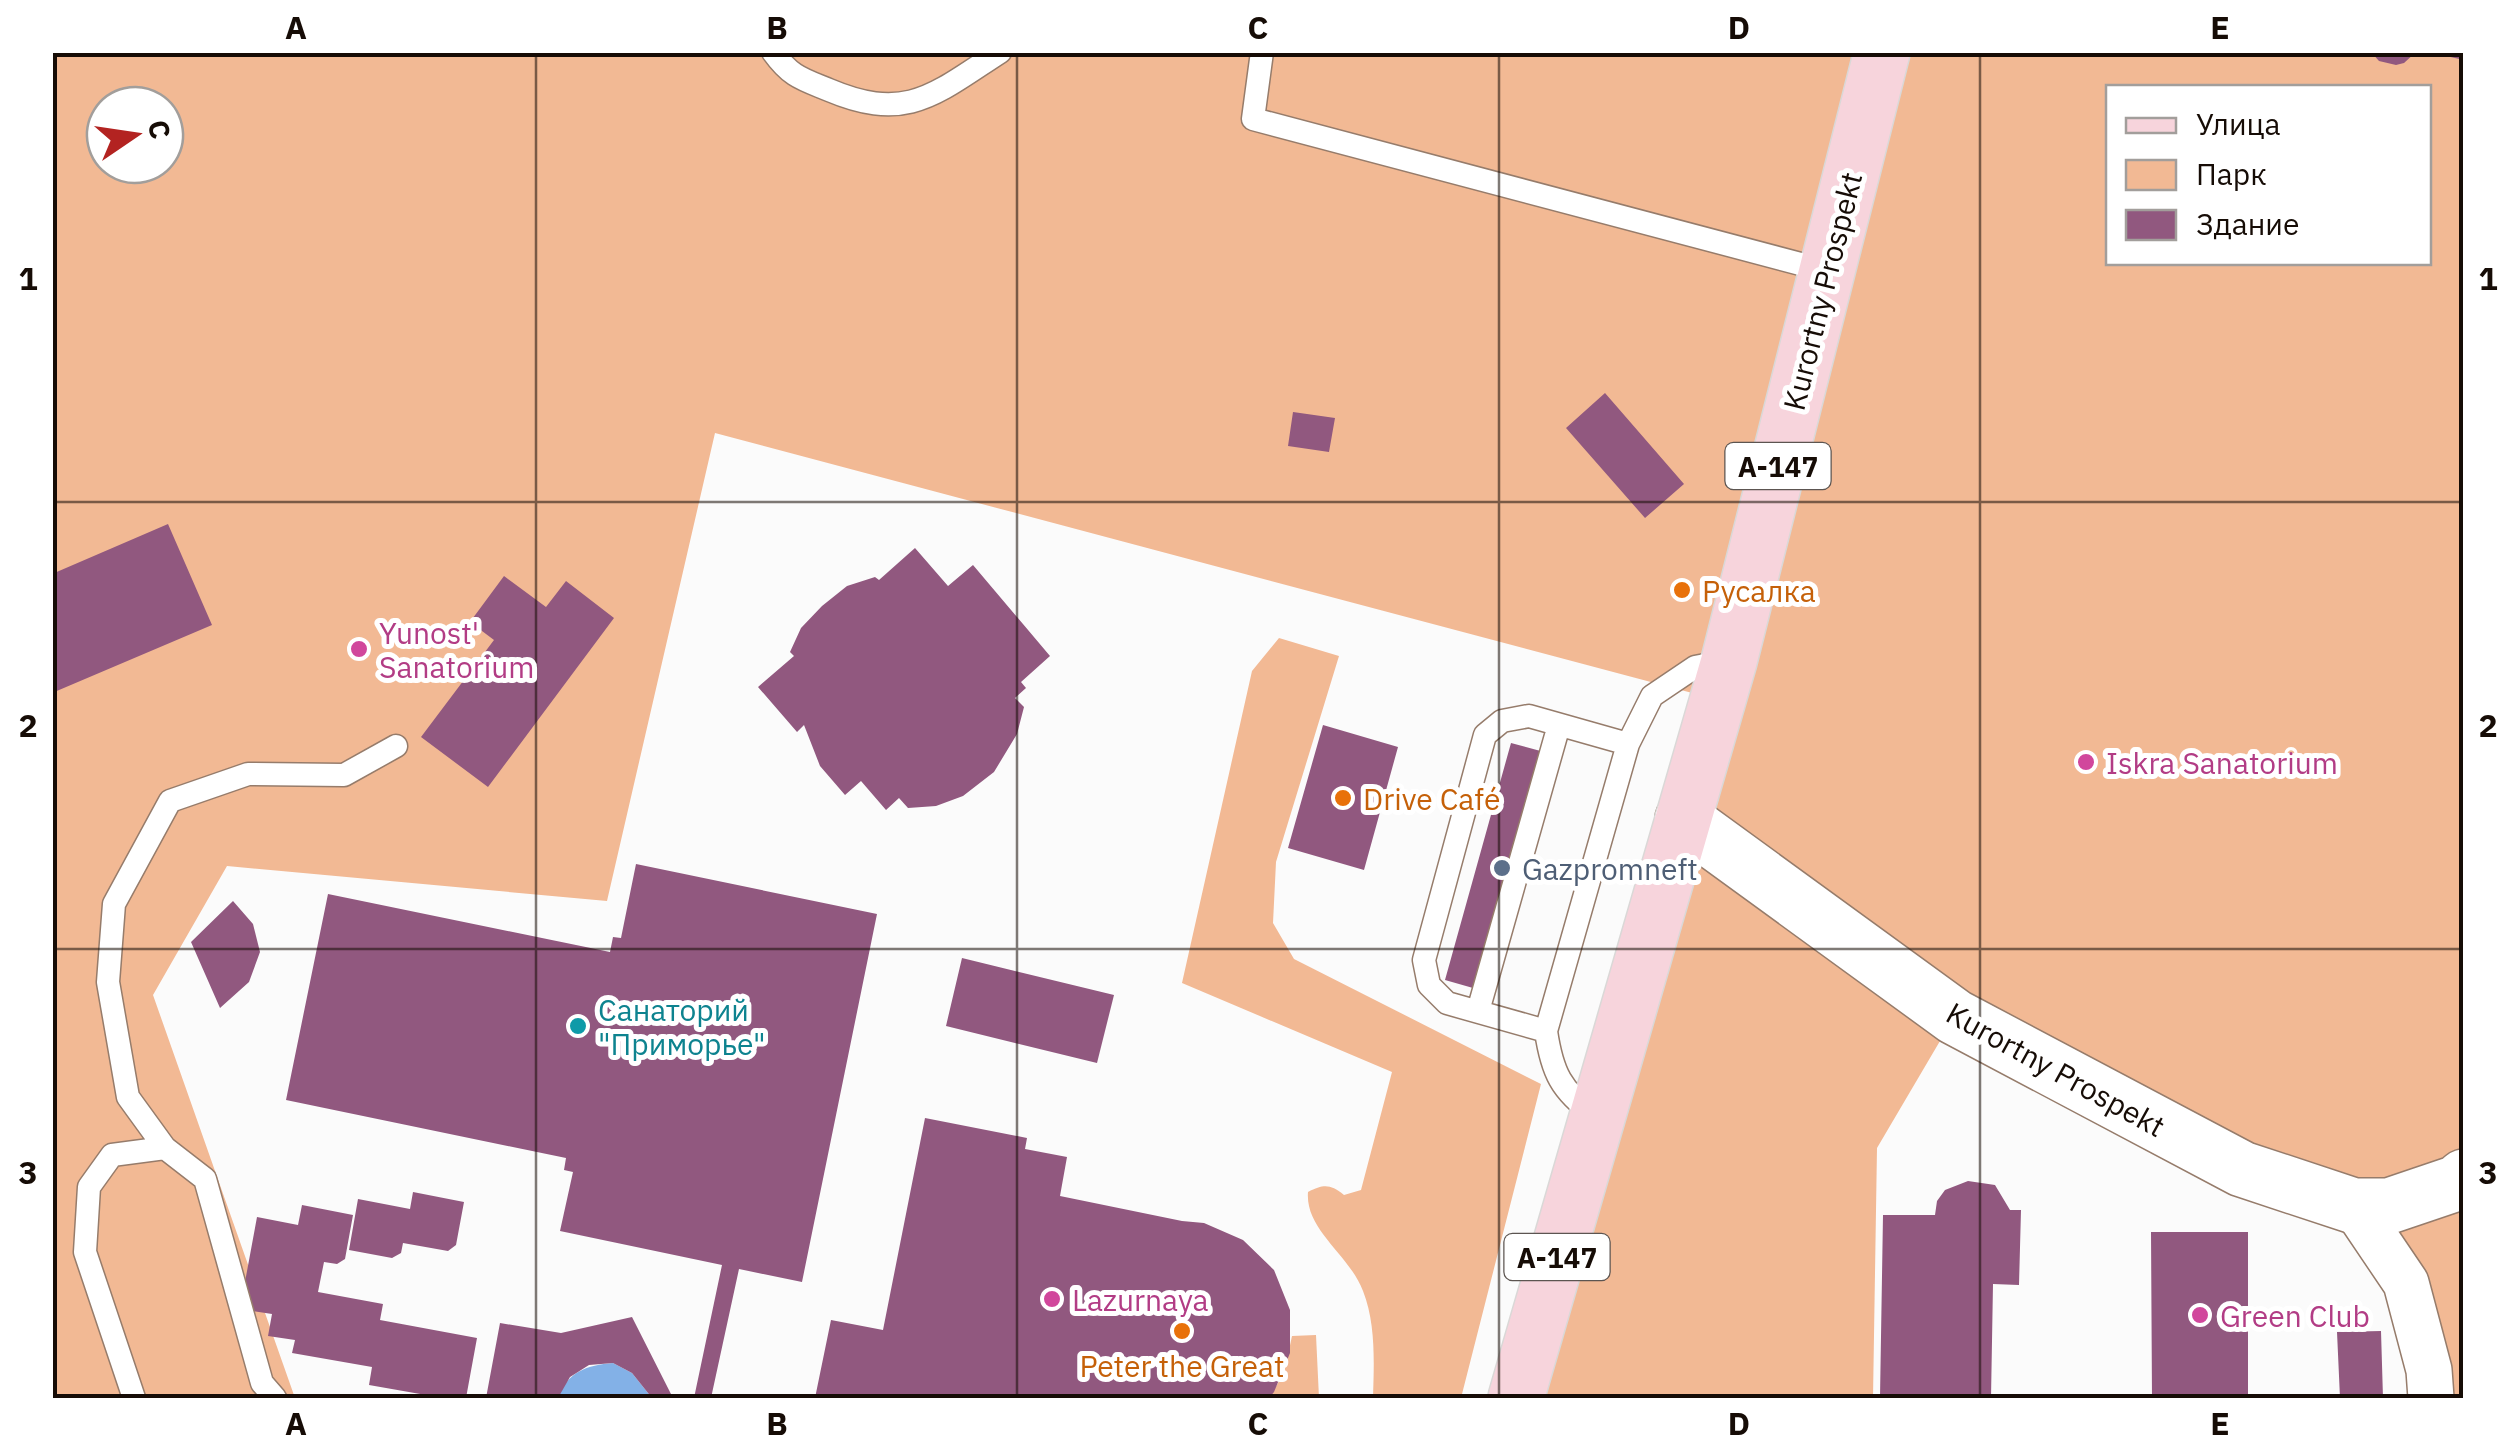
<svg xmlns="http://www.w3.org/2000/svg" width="2516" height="1451" font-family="'IBM Plex Sans',sans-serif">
  <rect width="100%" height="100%" fill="#fbfbfb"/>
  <path fill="#f2b994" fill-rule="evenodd" d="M52,53H2463V1398H2435L2365,1211L1950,1024L1877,1148L1873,1398H1523L1726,702L715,433L607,901L227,866L153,995L295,1398H53ZM2108,88H2428V262H2108ZM105,105H165V165H105Z
    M1279,638L1339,656L1276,862L1273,923L1294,959L1541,1084L1461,1398H1373C1374,1363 1376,1324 1363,1291C1349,1254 1305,1230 1308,1192C1324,1184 1330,1184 1344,1195L1361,1190L1392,1072L1182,983L1252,671Z
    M1316,1335L1319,1398H1269L1284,1373L1292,1336Z"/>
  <path fill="#83b1e7" d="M613,1363L632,1373L652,1398H558C567,1372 587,1365 613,1363Z"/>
  <path fill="#91587f" d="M2371,52H2416L2404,63L2396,65L2379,61Z
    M2438,52H2464V60L2437,54Z
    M1605,393L1684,484L1645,518L1566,428Z
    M1293,412L1335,418L1329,452L1288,446Z
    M168,524L212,625L52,693V574Z
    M915,548L948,586L973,565L1050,656L1021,682L1026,688L1015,698L1024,707L1017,734L994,772L963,796L936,806L908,808L899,798L886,810L861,781L845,795L820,766L804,725L797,732L758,687L794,656L790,652L801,628L822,606L847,586L875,577L879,580Z
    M504,576L546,607L566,581L614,618L488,787L421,737L494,640L470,622Z
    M1323,725L1398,747L1364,870L1288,848Z
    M1511,743L1559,756L1494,994L1445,980Z
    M636,864L877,914L802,1282L739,1269L711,1398H694L722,1265L560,1231L573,1172L564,1170L566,1158L286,1100L328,894L610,952L613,937L621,938Z
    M233,901L253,924L260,952L249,982L220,1008L191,942Z
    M962,958L1114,995L1097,1063L946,1026Z
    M925,1118L1027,1138L1025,1149L1067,1157L1060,1196L1182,1221L1204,1223L1243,1240L1274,1270L1290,1310V1353L1274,1392L1269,1398H815L831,1320L883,1330Z
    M1968,1181L1995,1185L2010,1210H2021L2019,1285L1993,1284L1991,1398H1880L1883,1215H1935L1937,1201L1945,1190Z
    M413,1192L464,1202L456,1245L448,1251L403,1243L401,1253L392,1258L349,1250L358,1199L410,1209Z
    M302,1205L353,1215L345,1259L337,1264L324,1262L318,1292L383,1304L380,1320L477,1338L466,1398H443L369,1385L372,1367L292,1353L295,1340L268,1336L272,1314L240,1309L257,1217L298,1225Z
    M2151,1232H2248V1398H2152Z
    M632,1317L673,1398H652L632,1373L613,1363L589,1365L570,1377L558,1398H486L500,1323L561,1333Z
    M2381,1331L2383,1398H2340L2337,1332Z"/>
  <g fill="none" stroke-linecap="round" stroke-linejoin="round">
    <defs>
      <path id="service" d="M773,52C791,77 802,79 829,90C907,123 935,94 1000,52
        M1262,52L1253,119L1827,271
        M1478,1011L1559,725
        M1546,1031L1447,1003L1429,985L1424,960L1485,735L1502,721L1529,716L1628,744
        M1595,1115C1561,1091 1552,1072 1546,1031L1628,744L1652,696L1695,667L1726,661
        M165,1148L128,1097L108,982L114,904L170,801L248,774L344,775L396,746
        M134,1398L85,1252L89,1187L112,1155L165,1148L205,1179L262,1383L275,1398"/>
      <path id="minor" d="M2354,1206L2406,1283L2429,1370L2431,1398"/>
      <path id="tertiary" d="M1683,819L1955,1017L2242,1169L2354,1206H2389L2457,1183L2464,1177"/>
      <path id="primary" d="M1516,1398L1729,661L1882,52"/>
    </defs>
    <use href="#service" stroke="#967c6b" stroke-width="25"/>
    <use href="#minor" stroke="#967c6b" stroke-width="48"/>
    <use href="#tertiary" stroke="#967c6b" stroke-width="58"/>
    <use href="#primary" stroke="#dad8d7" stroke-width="58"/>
    <use href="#service" stroke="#fff" stroke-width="22"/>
    <use href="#minor" stroke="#fff" stroke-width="45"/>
    <use href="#tertiary" stroke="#fff" stroke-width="55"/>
    <use href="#primary" stroke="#f7d4dc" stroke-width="55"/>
  </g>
  <path fill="none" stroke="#160c06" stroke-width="2.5" stroke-opacity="0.55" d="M536,52V1398M1017,52V1398M1499,52V1398M1980,52V1398M52,502H2464M52,949H2464"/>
  <g fill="#e8710a" stroke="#fff" stroke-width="4">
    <circle cx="1682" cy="590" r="10"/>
    <circle cx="1343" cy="798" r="10"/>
    <circle cx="1182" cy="1331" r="10"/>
  </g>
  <g fill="#d1479c" stroke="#fff" stroke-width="4">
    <circle cx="359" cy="649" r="10"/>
    <circle cx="2086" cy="762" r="10"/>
    <circle cx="1052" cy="1299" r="10"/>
    <circle cx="2200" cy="1315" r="10"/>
  </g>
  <circle fill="#5c6f8a" stroke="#fff" stroke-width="4" cx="1502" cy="868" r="10"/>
  <circle fill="#0f9aa8" stroke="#fff" stroke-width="4" cx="578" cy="1026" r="10"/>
  <g text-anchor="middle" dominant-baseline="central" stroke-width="10" stroke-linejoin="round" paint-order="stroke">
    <g fill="#fff" stroke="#5c5551" stroke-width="2.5">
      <rect x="1725.5" y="443" width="105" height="46" rx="8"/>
      <rect x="1504.5" y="1234" width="105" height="46" rx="8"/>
    </g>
    <g font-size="28" font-weight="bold" fill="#160c06">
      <text x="1778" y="466">А-147</text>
      <text x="1557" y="1257">А-147</text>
    </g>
    <g font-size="30" fill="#160c06" stroke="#fff">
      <text transform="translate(1822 291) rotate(-76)">Kurortny Prospekt</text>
      <text transform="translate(2056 1069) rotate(29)">Kurortny Prospekt</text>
    </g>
    <g font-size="30" fill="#c56008" stroke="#fff" text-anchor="start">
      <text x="1702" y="590">Русалка</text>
      <text x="1363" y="798">Drive Café</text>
      <text x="1182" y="1365" text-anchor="middle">Peter the Great</text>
    </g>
    <g font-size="30" fill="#b23c85" stroke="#fff" text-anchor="start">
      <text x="379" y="632">Yunost'<tspan x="379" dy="34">Sanatorium</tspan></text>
      <text x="2106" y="762">Iskra Sanatorium</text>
      <text x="1072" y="1299">Lazurnaya</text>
      <text x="2220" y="1315">Green Club</text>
    </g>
    <g font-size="30" fill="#4e5e75" stroke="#fff" text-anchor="start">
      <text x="1522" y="868">Gazpromneft</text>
    </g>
    <g font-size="30" fill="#0d838f" stroke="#fff" text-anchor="start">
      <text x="598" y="1009">Санаторий<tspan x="598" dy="34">"Приморье"</tspan></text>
    </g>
  </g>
  <rect width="2516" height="1451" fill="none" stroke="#ffffff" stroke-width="110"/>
  <rect x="2106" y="85" width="325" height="180" fill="#ffffff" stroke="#a29e9b" stroke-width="2.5"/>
  <rect x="2126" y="118" width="50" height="15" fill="#f7d4dc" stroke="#a29e9b" stroke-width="2.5"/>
  <text x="2196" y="135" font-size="30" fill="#160c06">Улица</text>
  <rect x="2126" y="160" width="50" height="30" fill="#f2b994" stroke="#a29e9b" stroke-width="2.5"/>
  <text x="2196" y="185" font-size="30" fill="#160c06">Парк</text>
  <rect x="2126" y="210" width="50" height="30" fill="#91587f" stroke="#a29e9b" stroke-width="2.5"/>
  <text x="2196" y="235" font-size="30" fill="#160c06">Здание</text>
  <g transform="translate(135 135) rotate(77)"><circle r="48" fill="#ffffff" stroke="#a29e9b" stroke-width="2.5"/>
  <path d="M0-8L18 38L0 25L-18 38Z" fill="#b32321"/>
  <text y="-15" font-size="28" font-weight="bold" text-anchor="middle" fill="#160c06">С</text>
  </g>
  <rect x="55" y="55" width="2406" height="1341" fill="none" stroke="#160c06" stroke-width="4"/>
  <g font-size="32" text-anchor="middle" font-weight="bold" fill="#160c06">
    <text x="296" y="39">A</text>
    <text x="777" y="39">B</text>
    <text x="1258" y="39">C</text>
    <text x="1739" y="39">D</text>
    <text x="2220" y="39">E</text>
    <text x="28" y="290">1</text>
    <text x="2488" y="290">1</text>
    <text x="28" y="737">2</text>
    <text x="2488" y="737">2</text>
    <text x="28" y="1184">3</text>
    <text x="2488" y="1184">3</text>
    <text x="296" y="1435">A</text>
    <text x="777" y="1435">B</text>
    <text x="1258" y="1435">C</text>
    <text x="1739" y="1435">D</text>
    <text x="2220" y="1435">E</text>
  </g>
</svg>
